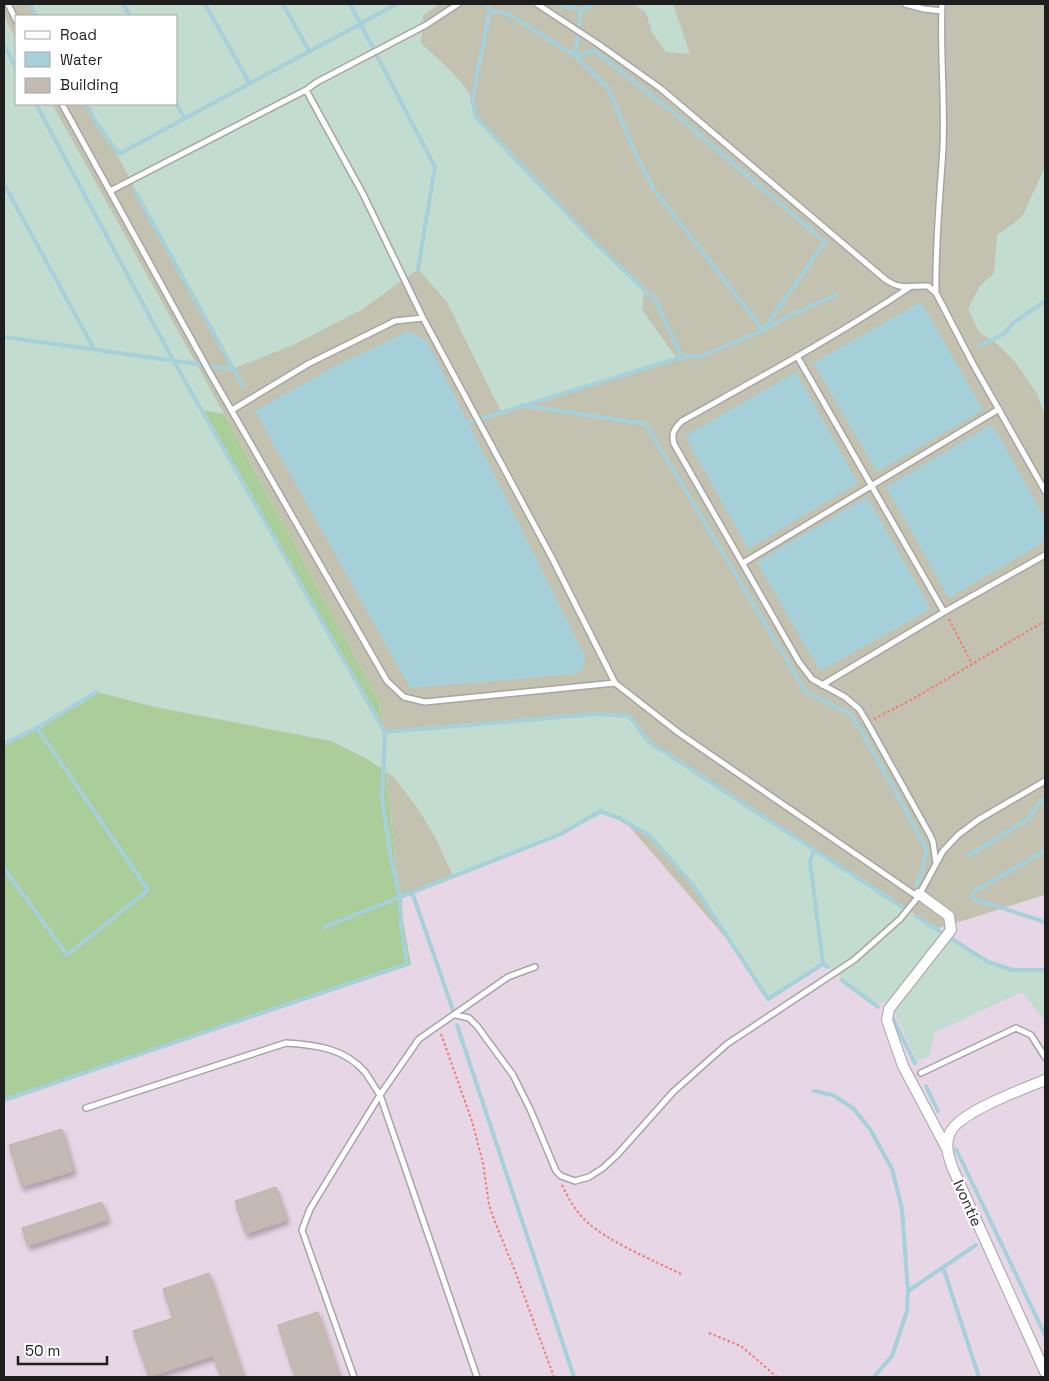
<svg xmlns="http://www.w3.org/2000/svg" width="1049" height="1381" font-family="'Space Grotesk',sans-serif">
  <defs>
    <filter id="shadow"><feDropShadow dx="2" dy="4" stdDeviation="2.5" flood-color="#0004"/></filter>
  </defs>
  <rect width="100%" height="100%" fill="#efebe4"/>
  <path fill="#e7d6e5" d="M614,809L766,983L1045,895V1377H4V1099L411,965L399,898Z"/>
  <path fill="#c3c2b0" d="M4,4H1045V895L765,983L614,809L399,898L380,703L224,414L52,104H176V16H16V39L4,17Z"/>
  <path fill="#abcd9a" d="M4,17L16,39V104H52L224,414L380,703L399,898L411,965L4,1099Z"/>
  <path fill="#c2dccf" d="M30,4H440L423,15L421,43C437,58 465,81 473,102C474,107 475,112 476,117L590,238L645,287L642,309L677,359L501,412L447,302L418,269L363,309L293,345L233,369L118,157L86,104H176V16H37Z
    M634,4H673L690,54L666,52L652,32L646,13Z
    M4,17L16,39V104H52L224,414L202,410L385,732L597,714L629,716L649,742L988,962L1013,970H1045V1021L1022,992L935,1032L929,1056L917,1061L889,1001L872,1005L844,985L838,974L823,964L768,999L694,886L650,836L605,813L561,834L453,876L436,839L420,812L395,778L367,759L331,741L155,707L97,692L37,728L4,744Z
    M1045,167V416L1037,394L1015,362L995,342L979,332L968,309L980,286L994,273L997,235L1022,217Z"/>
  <path fill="#a6d1db" d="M921,302L983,410L877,472L813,363Z
    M409,331L427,341L585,656L583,668L576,674L410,688L255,411L335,366Z
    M796,372L858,483L748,549L685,436Z
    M992,424L1045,518V541L949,598L886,487Z
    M867,497L931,609L820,671L757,562Z"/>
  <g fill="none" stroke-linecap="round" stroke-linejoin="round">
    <path stroke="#a6d1db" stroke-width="4" d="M30,4L37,16
      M123,4L130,16
      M205,4L250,84
      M283,4L309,51
      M350,4L435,167L418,269
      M486,4L490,10L508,14L575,56L609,89L632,146L653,188L763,330
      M561,4L581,10L596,4
      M490,10L472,100L476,117L590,238L655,300L682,357
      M4,45L16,68
      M575,56L595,51L675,114L825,242L763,330
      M575,56L581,10
      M176,103L185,119
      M86,104L98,125L119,154L397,4
      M4,184L94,349
      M135,191L243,386
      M4,337L233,369
      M979,346L1004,334L1013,323L1045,301
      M522,405L646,424L806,692L852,715L898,796L927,850L921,876L916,884
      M464,424L682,357L702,356L763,330L790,315L836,295
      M385,732L597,714L629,716L649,742L902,907
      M4,744L37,728L97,692
      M814,850L810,862L823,964L827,967
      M1045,851L973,892L974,899L1045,922
      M969,855L1027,820L1042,800H1045
      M4,868L67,955L148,890L37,728
      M412,892L453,1010
      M916,916L988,962L1013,970H1045
      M324,927L561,834L600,811L619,818L650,836L694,886L768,999L823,964
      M842,980L878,1007
      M893,1019L915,1063
      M457,1025L574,1377
      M926,1086L938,1111
      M814,1091L833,1095L853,1108L870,1129L892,1169L902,1209L908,1291L907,1311L892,1356L874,1377
      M4,1100L407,964L401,925L400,897L391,859L382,798L385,732L173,360L36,104
      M956,1149L1045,1335
      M943,1267L979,1377
      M908,1291L976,1245"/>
  </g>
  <path fill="#c3bab4" stroke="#c0b1a7" filter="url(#shadow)" d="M62,1129L74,1171L22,1187L9,1145Z
    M276,1187L287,1220L246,1234L235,1201Z
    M102,1202L108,1220L28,1246L22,1228Z
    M209,1273L244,1377H221L213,1356L149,1377L133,1331L173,1318L163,1289Z
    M318,1312L340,1377H295L278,1325Z"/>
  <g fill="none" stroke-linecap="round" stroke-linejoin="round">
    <defs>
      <path id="lane" d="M8,4L16,20
        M537,4L598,44L660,88L886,280C903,291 910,285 928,286L936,293L973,364L1045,491
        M905,4L924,9L942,11
        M306,90L363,194L423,318L552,558L615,683L679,733L918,897
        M62,104L210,373L387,681L404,697L425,702L615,683
        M110,191L306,90L317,82L426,25L458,4
        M910,287C837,336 759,378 682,421C674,429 671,433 674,444L799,662L812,679L845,697L859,709L867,722L930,835L933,842L936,863
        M936,293C935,244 940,197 943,148C945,100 940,52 942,4
        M797,356L944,612
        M232,410L308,364L395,321L423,318
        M743,563L999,409
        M822,685L944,612L1045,555
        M456,1015L469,1018L477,1026L513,1075L530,1109L556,1171L561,1176L575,1181L589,1177L603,1168L617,1155L673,1092L727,1044L854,960L900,919L918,897L943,851L958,835L978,820L1045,781
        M921,1073L1016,1028L1031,1035L1045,1057
        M86,1108L286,1043C316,1045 344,1048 365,1072C370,1079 375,1088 380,1095L477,1377
        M354,1377L302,1230L310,1209L338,1163L380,1095L419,1039L508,977L535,967"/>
      <path id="street" d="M919,894L949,916L951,930L889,1009L887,1020L903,1066L947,1149
        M1045,1080C1023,1089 956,1113 949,1135C945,1148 949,1158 953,1169L1045,1372"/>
    </defs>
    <use href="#lane" stroke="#a5a5a5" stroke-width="8"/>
    <use href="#street" stroke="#a5a5a5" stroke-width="12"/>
    <path stroke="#f5786e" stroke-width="2" stroke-dasharray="2.5 2.5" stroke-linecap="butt" d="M949,619L972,664
      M874,719L918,696L1045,621
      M441,1034L472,1121L483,1163L489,1205L495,1222L515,1271L554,1377
      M562,1185C568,1198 575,1210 585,1220C606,1241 655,1261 683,1275
      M709,1333L741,1346L777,1377"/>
    <use href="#lane" stroke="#fff" stroke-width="5"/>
    <use href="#street" stroke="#fff" stroke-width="10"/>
  </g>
  <g text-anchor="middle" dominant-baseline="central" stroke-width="4.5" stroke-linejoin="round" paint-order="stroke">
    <g font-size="15" fill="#1e1e1e" stroke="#fff">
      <text transform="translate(968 1203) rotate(66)">Ivontie</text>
    </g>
  </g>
  <rect width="1049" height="1381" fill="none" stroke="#1e1e1e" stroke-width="10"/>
  <rect x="15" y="15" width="162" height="90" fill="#ffffff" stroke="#a5a5a5"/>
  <rect x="25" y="31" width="25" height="8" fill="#ffffff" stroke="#a5a5a5"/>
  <text x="60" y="40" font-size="15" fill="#1e1e1e">Road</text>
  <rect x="25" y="52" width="25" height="15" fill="#a6d1db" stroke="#a5a5a5"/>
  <text x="60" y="65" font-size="15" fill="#1e1e1e">Water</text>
  <rect x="25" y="78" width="25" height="15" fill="#c3bab4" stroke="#a5a5a5"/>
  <text x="60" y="90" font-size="15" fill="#1e1e1e">Building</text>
  <path d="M18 1356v8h89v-8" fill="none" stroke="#1e1e1e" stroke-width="2.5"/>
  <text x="25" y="1356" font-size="15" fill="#1e1e1e" stroke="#ffffff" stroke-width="4" paint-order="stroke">50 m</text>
</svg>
